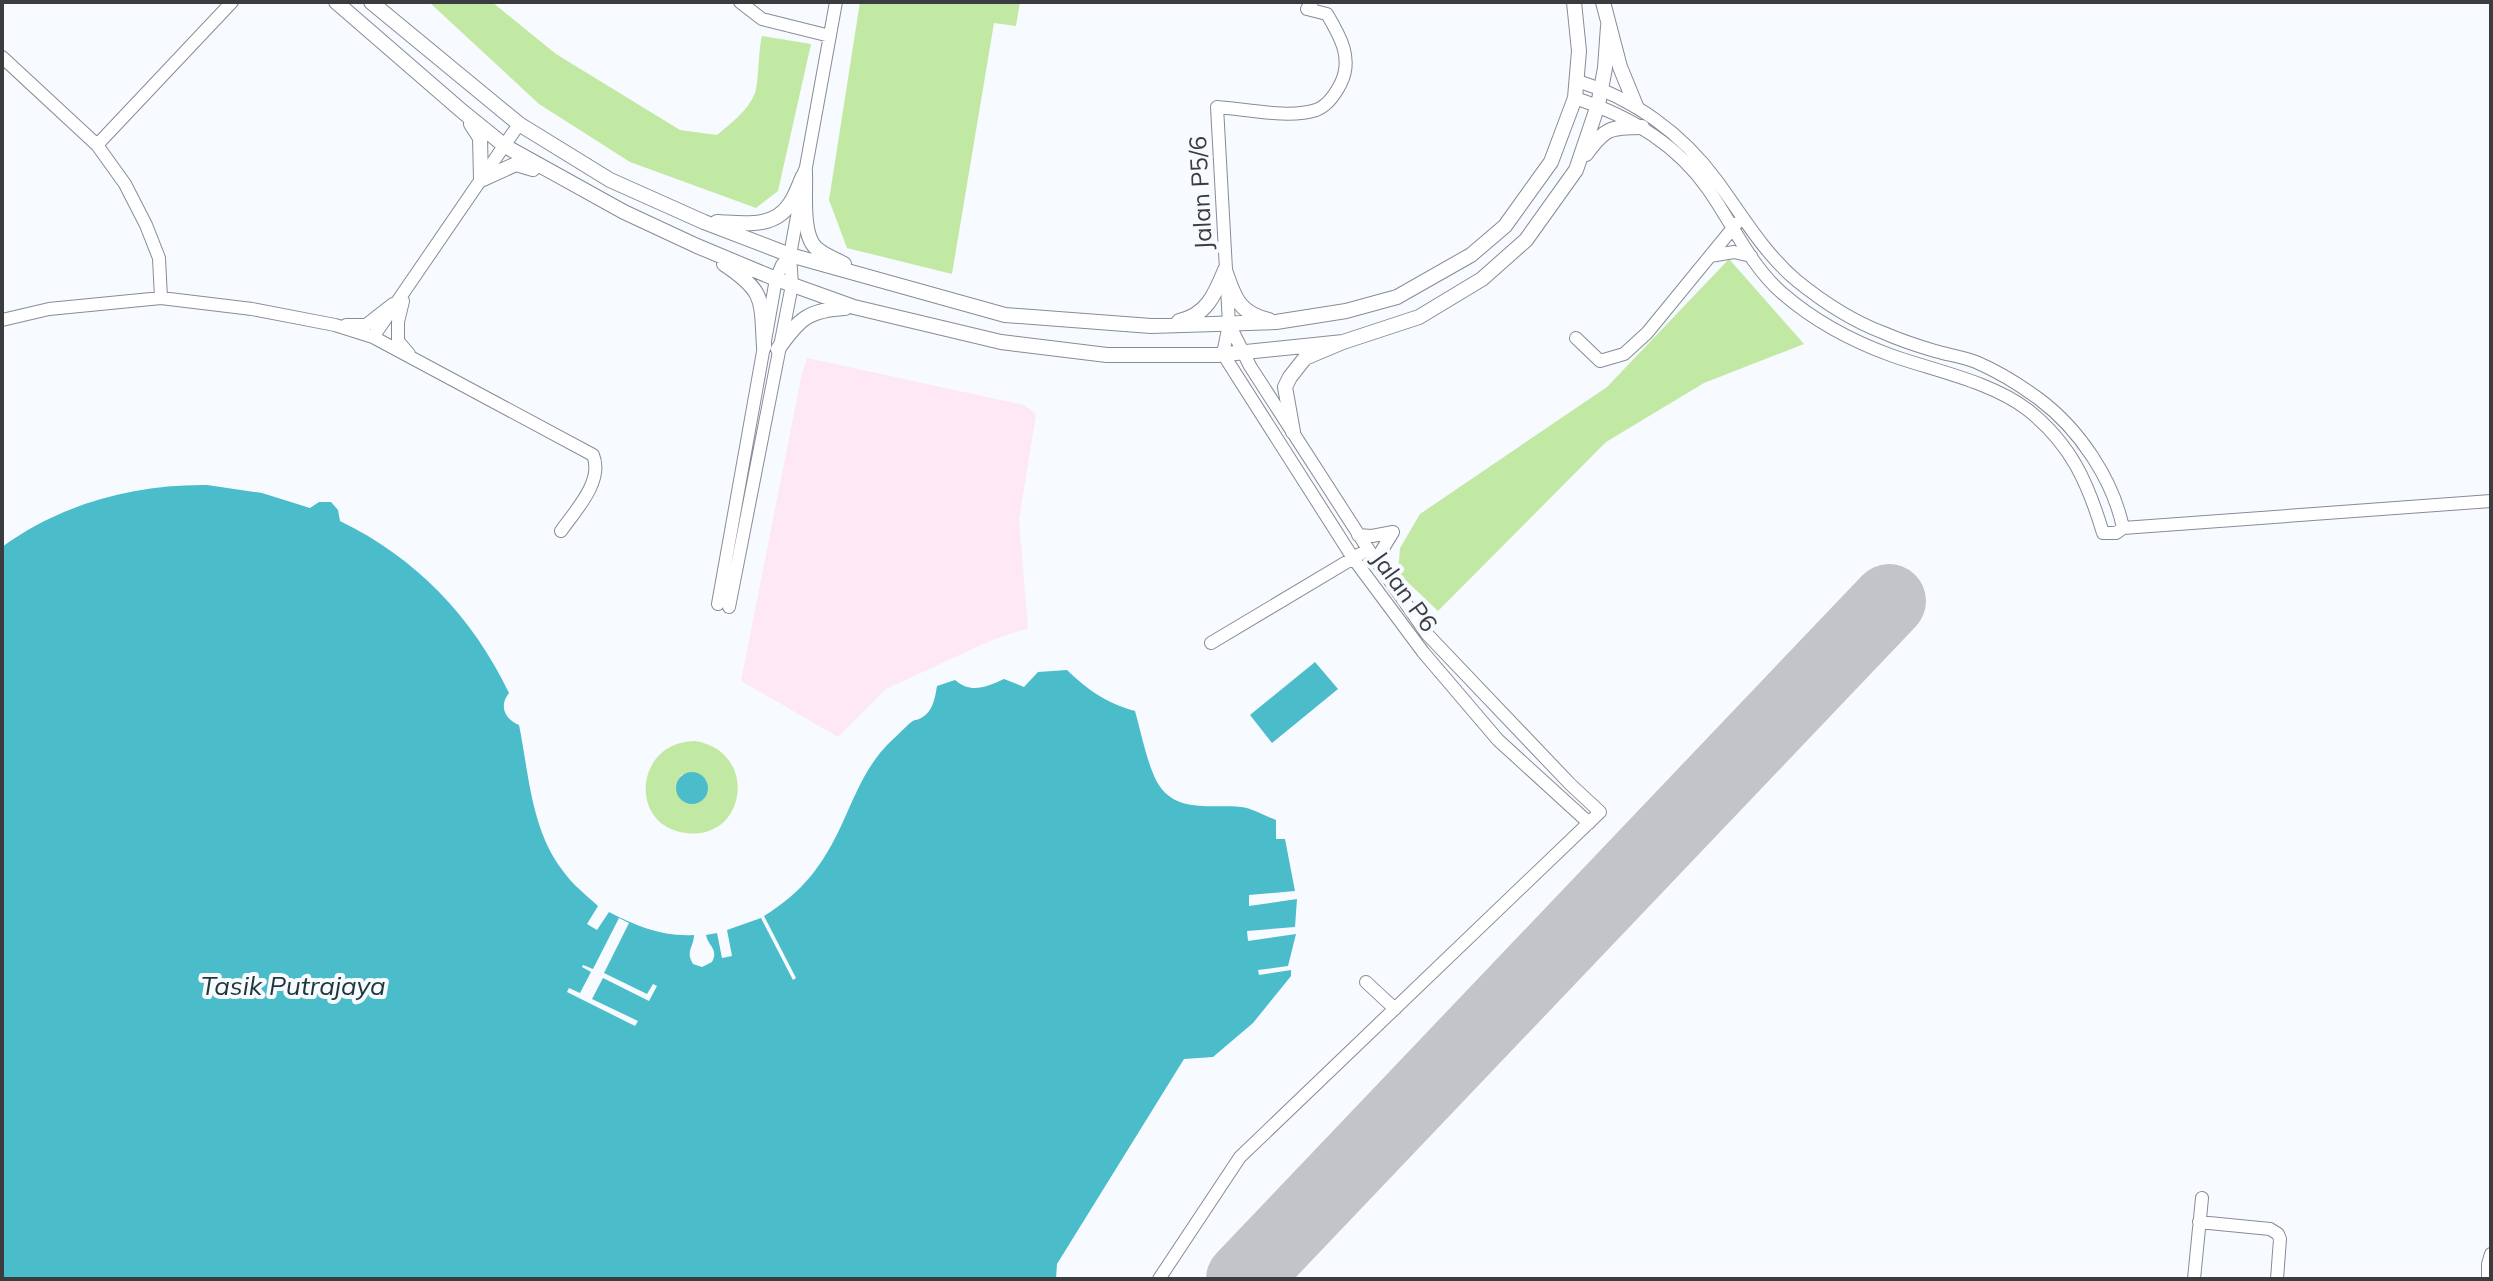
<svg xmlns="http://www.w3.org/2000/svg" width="2493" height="1281" font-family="Mulish,sans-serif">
  <rect width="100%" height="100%" fill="#f7fafe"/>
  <path fill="#fee8f6" d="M807,358L1024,405L1036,414L1019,520L1028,628L992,640L886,689L838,737L741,681L802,373Z"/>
  <path fill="#c1e9a3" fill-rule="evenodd" d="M429,2H492L556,54L680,130L717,135C731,123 748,111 755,93C759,81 758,52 762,36L811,44L778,191L756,208L630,162L539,104Z
    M860,2H1020L1016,26L994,23L952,274L847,248L829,200Z
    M1729,259L1804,344L1704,383L1606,442L1438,611L1398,573L1400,548L1420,514L1607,387Z
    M695,741C759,751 747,841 686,833C628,826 634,742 695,741ZM695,772L707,781L708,791L698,802C687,805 679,800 676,789L681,775Z"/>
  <path fill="#4bbcca" d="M207,485L262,493L310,508L319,502H331L338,510L340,521C416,558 472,616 509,693C499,705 504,719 519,725C529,774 531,830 563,871C572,884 586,895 598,906L587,924L597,930L609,912C636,926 663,937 694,935C694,947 685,951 693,964L702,967L712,962C719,949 708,946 706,935L717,933L722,958L732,956L727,930L761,918L793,980L796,978L764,916C803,892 823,865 842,824C853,800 863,774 880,753C889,742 900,733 910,723C917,718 913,722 921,718C933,712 935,698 937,686L955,680C971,694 986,687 1004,679L1024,687L1038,672L1067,670C1088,690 1106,703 1135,711C1141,732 1147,763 1157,782C1175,814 1211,804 1241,807C1252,808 1265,816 1276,820V839H1285L1295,891L1249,895V906L1297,899L1295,927L1247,931L1248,941L1296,934L1288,966L1258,970L1259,975L1291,970V976L1253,1023L1213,1057L1184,1059L1057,1264L1056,1279H2V547C61,504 134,484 207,485Z
    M1315,662L1338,689L1272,743L1250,715Z
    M676 788a16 16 0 1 1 32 0a16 16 0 1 1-32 0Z"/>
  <path fill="#f7fafe" d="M619,918L629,923L604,973L647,994L653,984L657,986L649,1001L603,978L592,999L638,1021L635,1026L567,992L569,988L580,993L591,972L582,967L583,965L593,969Z"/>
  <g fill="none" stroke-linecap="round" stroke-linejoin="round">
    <path stroke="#c2c4c8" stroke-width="74" d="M1243,1279L1889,601"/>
    <defs>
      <path id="minor" d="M740,2L762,19L830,36
        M1312,2L1307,9L1327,14C1340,36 1353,58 1341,83C1336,93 1327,106 1316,110C1289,119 1246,109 1217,107L1229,324L1223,354L1353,558L1423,652L1498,740L1589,823
        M2,57L97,145L125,184L146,225L159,258L161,298
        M1577,81C1633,98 1682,133 1717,181C1742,215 1764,253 1796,280C1823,302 1852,321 1884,333C1900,340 1918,346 1935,351C1949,355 1963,357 1976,362C1997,371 2020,385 2039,399C2079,429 2113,479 2123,528
        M1575,98C1627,115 1676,143 1708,189C1732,223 1750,265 1782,293C1813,320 1854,342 1893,356C1936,371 1992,382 2028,410C2071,444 2088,483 2103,533H2116L2123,528L2491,501
        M97,145L232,2
        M1710,256L1734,252L1751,256
        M403,301L398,322V341L409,354
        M2,320L49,309L161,298L252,309L335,325L373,337L593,455C604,481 575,511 561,531
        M346,325H366L393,304
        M373,337L519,124
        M1576,338L1600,361L1624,354L1647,333L1737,223
        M1358,535L1372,536L1393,532
        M1379,563V555L1393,532
        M718,604L776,279L782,265L790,255
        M729,607L792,285L790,255L836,2
        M1211,643L1360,554
        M1366,982L1395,1009
        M2199,1222L2270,1229L2278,1234L2280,1239L2277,1279
        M1159,1279L1240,1157L1600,812L1570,784L1427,634L1368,549L1250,366L1229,324
        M2194,1279L2202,1198
        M2488,1279V1264L2491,1254"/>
      <path id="tertiary" d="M336,2L463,112L505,146L624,212L697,246L776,279L854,307L1001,342L1107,355H1217L1343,342
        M371,2L519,124L610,180L704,222L790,255L1005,315L1151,326L1276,322L1346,311L1397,297L1471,255L1505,226L1551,162L1575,98L1579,51L1574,2
        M1603,2L1620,67L1636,106
        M471,124L480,138L481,180L516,164L533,169
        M1586,154C1605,128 1610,127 1642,127
        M805,172C806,192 801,234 816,248C823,255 835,259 844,264
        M717,222C741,223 773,229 789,205C795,197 799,185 803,176
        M724,264C766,292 761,300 764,347
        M1225,270C1234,296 1238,313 1269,320
        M1179,321C1207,315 1215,294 1225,270
        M778,349C799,319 808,310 845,308
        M1293,432L1285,387L1290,377L1305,358L1343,342L1419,317L1482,279L1526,240L1576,170L1598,105L1605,68L1608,26"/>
    </defs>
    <use href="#minor" stroke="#878c96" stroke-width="14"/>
    <use href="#tertiary" stroke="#878c96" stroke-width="16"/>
    <use href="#minor" stroke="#fff" stroke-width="12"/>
    <use href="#tertiary" stroke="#fff" stroke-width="14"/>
  </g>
  <g text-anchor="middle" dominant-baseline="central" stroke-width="8" stroke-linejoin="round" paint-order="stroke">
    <g font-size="24" fill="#3a3c40" stroke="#f7fafe">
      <text transform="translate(1200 193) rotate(-93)">Jalan P5/6</text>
      <text transform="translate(1405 591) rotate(54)">Jalan P6</text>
    </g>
    <g font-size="26" font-style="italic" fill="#1e373a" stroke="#f7fafe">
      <text x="293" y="985">Tasik Putrajaya</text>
    </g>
  </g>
  <rect width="2493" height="1281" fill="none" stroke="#3a3c40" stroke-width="8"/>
</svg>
